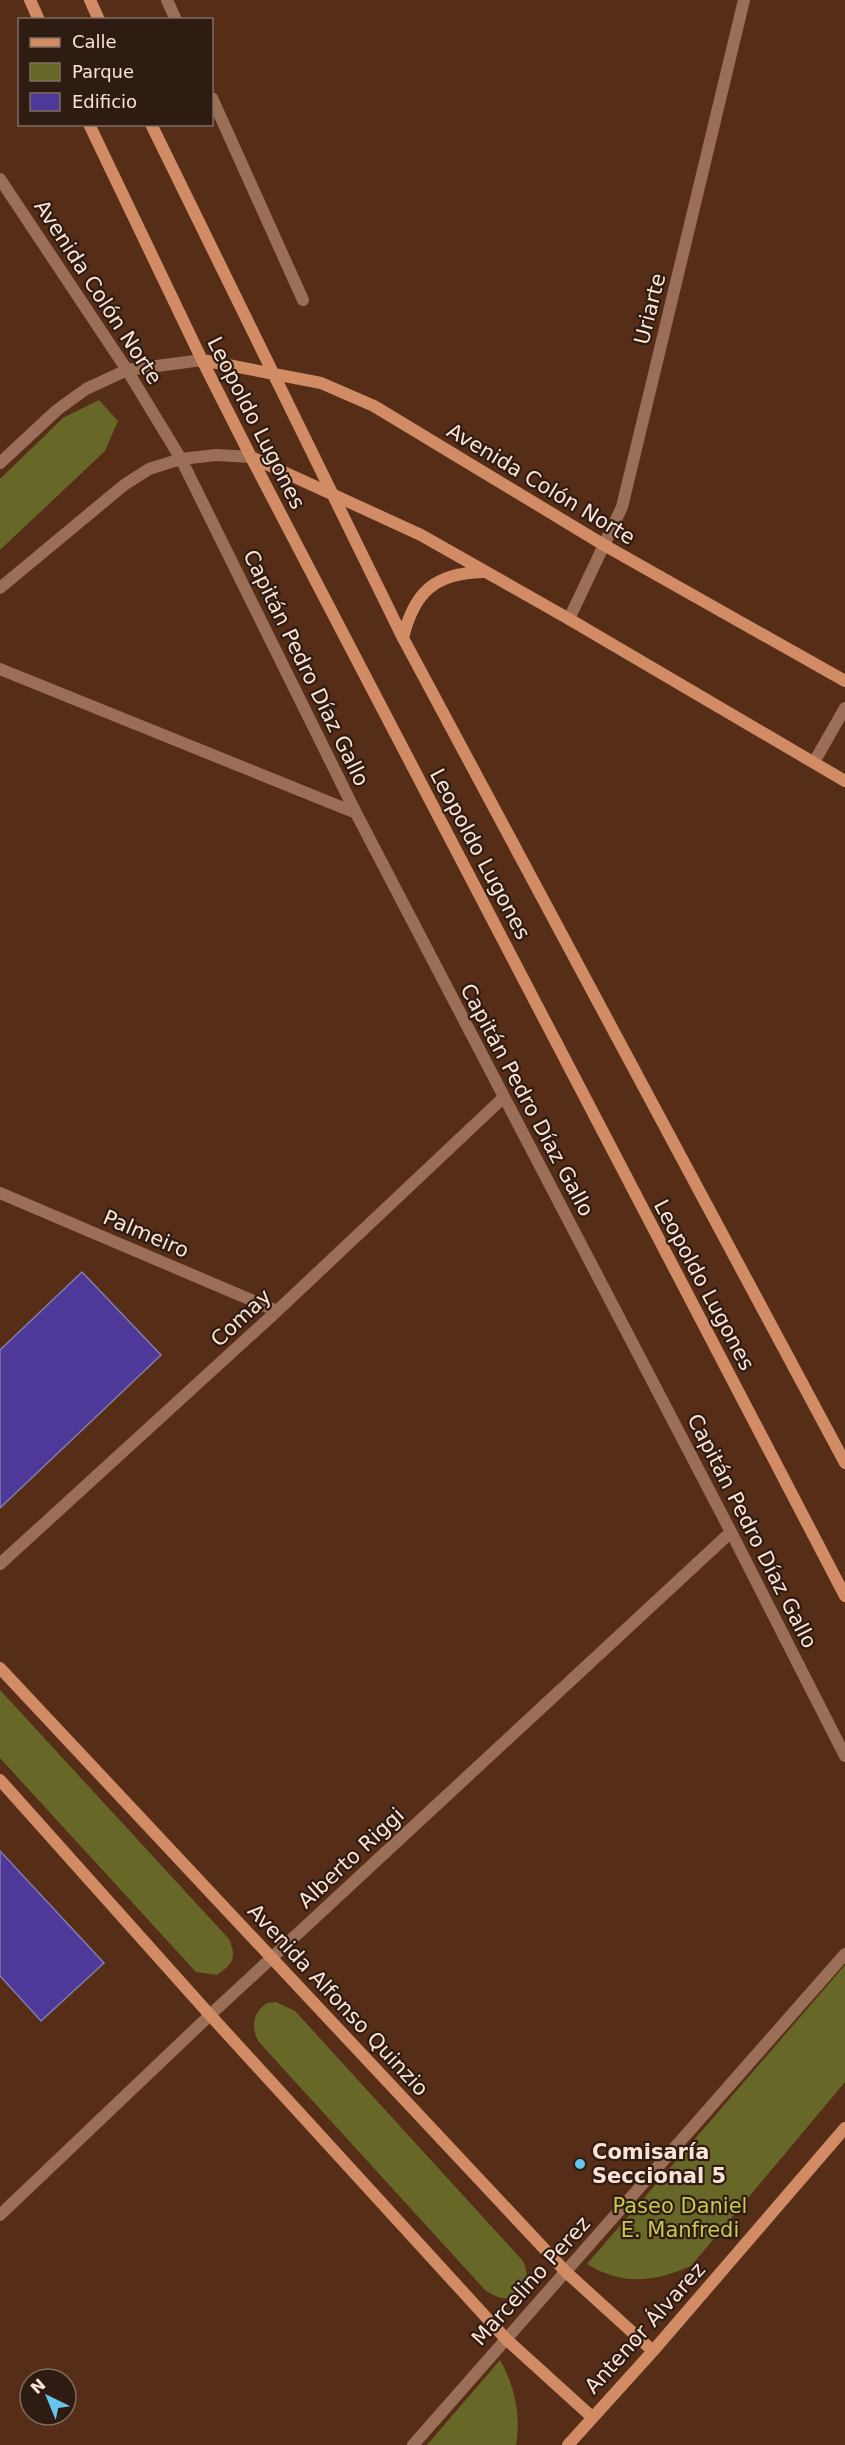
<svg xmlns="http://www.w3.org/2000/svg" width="845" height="2445" font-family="'DejaVu Sans',sans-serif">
  <rect width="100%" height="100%" fill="#562e17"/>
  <path fill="#676728" d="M99,400L118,421L105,451L0,550V479L63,418Z
    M0,1690L229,1939C237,1958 233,1964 217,1975L196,1972L0,1758Z
    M845,1965V2082L691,2266C654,2282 623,2286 587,2264Z
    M276,2002L295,2011L523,2261C532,2279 525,2300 502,2298C496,2297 490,2293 485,2290L258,2041C251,2027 253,2012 267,2003Z
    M500,2360C515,2387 521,2414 516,2445H427Z"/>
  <path fill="#4f3998" stroke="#827dab" stroke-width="1.5" d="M82,1272L161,1355L0,1508V1350Z
    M0,1851L104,1963L41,2021L0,1976Z"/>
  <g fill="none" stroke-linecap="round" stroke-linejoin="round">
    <path stroke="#9b6f57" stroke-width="12" d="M167,0L176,20
      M212,98L303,300
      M0,179L127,370L181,459L356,813L731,1532L845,1756
      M0,463L57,410L86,389L127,370L202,360
      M0,588L124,485L149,469L181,459L216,455L251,457
      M569,619L622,507L744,0
      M0,669L356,813
      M814,762L845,708
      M0,1193L277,1311
      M0,1564L277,1311L504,1097
      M0,2215L210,2015L731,1532
      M413,2445L845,1954"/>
    <path stroke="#d18b65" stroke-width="12" d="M30,0L39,20
      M90,0L99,20
      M89,124L202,360L251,457L845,1596
      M151,124L403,638L845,1463
      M202,360L321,383L374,406L604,545L845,681
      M251,457L421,535L569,619L845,781
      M403,638C414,592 435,573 483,572
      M0,1668L566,2272L653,2351
      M0,1780L210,2015L506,2339L592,2417
      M568,2445L653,2351L845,2128"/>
  </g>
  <circle fill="#65c5ef" stroke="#2e1c12" stroke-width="2" cx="580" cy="2164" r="6"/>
  <g text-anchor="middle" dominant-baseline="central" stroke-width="4.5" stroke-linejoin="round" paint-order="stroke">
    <g font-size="21" fill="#fde3d5" stroke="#2e1c12">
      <text transform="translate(98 292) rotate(57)">Avenida Colón Norte</text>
      <text transform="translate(650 309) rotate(-76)">Uriarte</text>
      <text transform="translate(256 423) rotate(63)">Leopoldo Lugones</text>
      <text transform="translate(541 484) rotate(31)">Avenida Colón Norte</text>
      <text transform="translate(306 668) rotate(64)">Capitán Pedro Díaz Gallo</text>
      <text transform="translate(480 854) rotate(62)">Leopoldo Lugones</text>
      <text transform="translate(527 1100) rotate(62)">Capitán Pedro Díaz Gallo</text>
      <text transform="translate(146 1234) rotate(23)">Palmeiro</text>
      <text transform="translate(704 1285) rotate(62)">Leopoldo Lugones</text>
      <text transform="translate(241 1318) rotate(-43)">Comay</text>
      <text transform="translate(752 1531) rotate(63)">Capitán Pedro Díaz Gallo</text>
      <text transform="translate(351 1858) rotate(-43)">Alberto Riggi</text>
      <text transform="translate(338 2000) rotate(47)">Avenida Alfonso Quinzio</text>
      <text transform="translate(531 2281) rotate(-48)">Marcelino Perez</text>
      <text transform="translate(645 2328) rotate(-48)">Antenor Álvarez</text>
    </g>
    <g font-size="21" font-weight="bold" fill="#fde3d5" stroke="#2e1c12" text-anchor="start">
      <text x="592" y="2152">Comisaría<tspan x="592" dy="24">Seccional 5</tspan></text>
    </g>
    <g font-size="21" fill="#c8c84f" stroke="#2e1c12">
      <text x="680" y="2206">Paseo Daniel<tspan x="680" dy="24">E. Manfredi</tspan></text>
    </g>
  </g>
  <rect x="18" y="18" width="195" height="108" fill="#2e1c12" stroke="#816c60" stroke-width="1.5"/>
  <rect x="30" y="38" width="30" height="9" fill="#d18b65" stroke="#816c60" stroke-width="1.5"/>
  <text x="72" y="48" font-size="18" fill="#fde3d5">Calle</text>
  <rect x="30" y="63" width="30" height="18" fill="#676728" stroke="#816c60" stroke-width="1.5"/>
  <text x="72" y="78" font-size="18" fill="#fde3d5">Parque</text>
  <rect x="30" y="93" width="30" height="18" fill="#4f3998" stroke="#816c60" stroke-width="1.5"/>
  <text x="72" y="108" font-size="18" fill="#fde3d5">Edificio</text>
  <g transform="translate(48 2397) rotate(317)"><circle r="28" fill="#2e1c12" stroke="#816c60" stroke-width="1.5"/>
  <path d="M0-4.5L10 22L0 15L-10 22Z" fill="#65c5ef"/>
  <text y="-9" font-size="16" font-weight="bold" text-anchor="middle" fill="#fde3d5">N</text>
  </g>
</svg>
